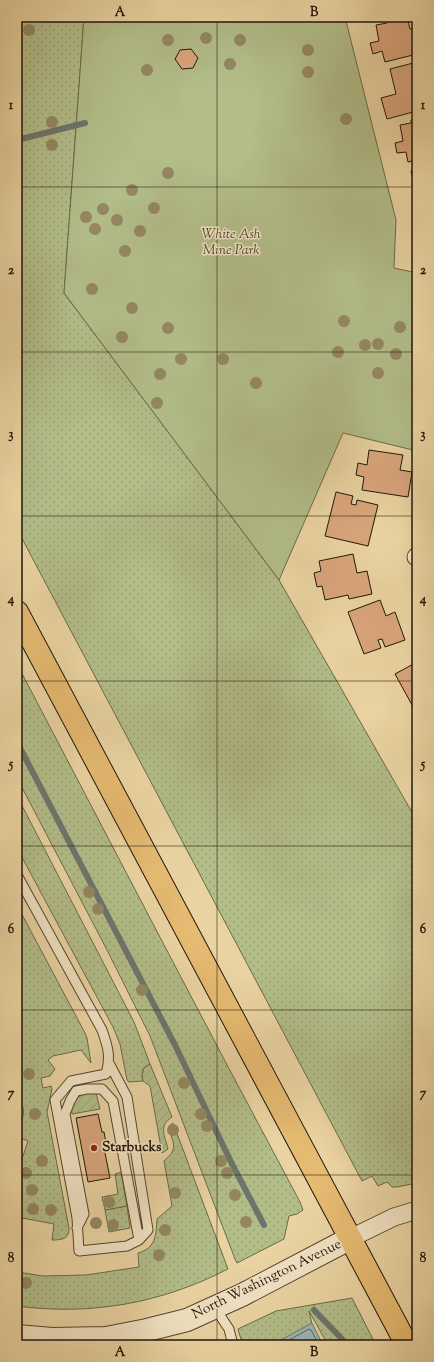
<svg xmlns="http://www.w3.org/2000/svg" width="434" height="1362" font-family="'Sorts Mill Goudy',serif">
  <defs>
    <pattern id="grass-dots" width="8" height="8" patternUnits="userSpaceOnUse"><rect width="8" height="8" fill="#b2bd88"/><path d="M2 2h.1M6 6h.1" fill="none" stroke="#99a274" stroke-width="1.8" stroke-linecap="round"/></pattern>
    <pattern id="garden-furrows" width="10" height="10" patternUnits="userSpaceOnUse"><rect width="10" height="10" fill="#b2bd88"/><path d="M-1 1l2-2M0 10L10 0M9 11l2-2" fill="none" stroke="#99a274"/></pattern>
  </defs>
  <rect width="100%" height="100%" fill="#ead3a2"/>
  <filter id="stains"><feTurbulence type="fractalNoise" baseFrequency=".005" numOctaves="4"/><feColorMatrix values="0 0 0 0 .2 0 0 0 0 .09 0 0 0 0 .02 0 0 0 .5 -.17"/></filter>
  <radialGradient id="worn" r=".72"><stop offset=".6" stop-color="#630" stop-opacity="0"/><stop offset="1" stop-color="#630" stop-opacity=".3"/></radialGradient>
  <path fill="url(#grass-dots)" stroke="#6a6a48" d="M17,17H84L64,293L279,580L417,821V1183L397,1187H392L387,1182L378,1186L372,1176L362,1181L17,529Z
    M17,664C111,843 204,1023 300,1202L303,1210L297,1214L289,1216L284,1239L237,1263L235,1259L150,1036L106,948L17,778Z
    M17,796L134,1022L150,1064L144,1068L142,1075L143,1081L129,1082L127,1080L120,1044L113,1027L17,848Z
    M17,905L85,1033L87,1038L91,1063L81,1050L53,1056L48,1060L55,1069L50,1076L41,1078L43,1088L51,1086L52,1089L47,1112L69,1228C70,1239 61,1240 52,1240L54,1224L17,1217V1174L28,1141L17,1137C17,1127 26,1117 23,1107L17,1104L20,1091L17,1090Z
    M173,1123L228,1269C162,1303 91,1316 17,1306V1272L43,1276L86,1275L139,1267L138,1253C156,1248 156,1235 157,1219L172,1206L164,1161C179,1148 173,1145 169,1128V1126Z
    M127,1206L130,1228L109,1232L105,1210Z
    M352,1298L376,1345H328L309,1311L312,1324L277,1345H243L239,1333L238,1329L276,1311Z"/>
  <path fill="#b2bd88" stroke="#6a6a48" d="M84,17H345L396,220L394,268L417,273V451L343,433L279,580L64,293Z"/>
  <path fill="url(#garden-furrows)" stroke="#6a6a48" d="M150,1064L172,1117C158,1126 165,1136 168,1149L162,1153L150,1086L143,1081L142,1075L144,1068Z
    M90,1092L96,1093L100,1109L72,1114C70,1101 79,1095 90,1092Z
    M121,1172L127,1206L105,1210L102,1197L118,1194L115,1174Z"/>
  <path fill="#9db5b1" stroke="#6c756d" d="M312,1323L323,1345H272Z"/>
  <g fill="none" stroke-linecap="round" stroke-linejoin="round">
    <path stroke="#60665c" stroke-width="1" d="M280,1345L309,1329L311,1330L319,1345"/>
    <path stroke="#6c756d" stroke-width="6" d="M17,140L85,123
      M17,742L175,1045L232,1164L264,1225
      M314,1310L342,1339"/>
  </g>
  <path fill="#d9a57c" stroke="#221608" d="M397,17H407L410,29L417,28V54L385,62L382,51L373,54L370,43L379,41L376,25L387,23L386,20Z
    M191,49L198,58L193,68L182,69L175,59L180,50Z
    M417,62V111L387,119L381,98L396,94L390,69Z
    M417,119V160L408,162L406,152L397,153L395,143L403,141L400,125L411,123V120Z
    M417,170V199L411,171Z
    M369,450L403,455L400,470L412,472L408,497L362,490L364,477L356,475L358,463L367,465Z
    M336,492L353,496L351,504L356,505L357,500L378,505L368,546L325,536Z
    M353,554L357,573L367,571L372,594L349,599L348,595L325,600L322,586L317,587L314,573L321,571L319,561Z
    M380,600L386,616L395,612L405,640L385,647L382,639L378,640L381,648L364,654L348,612Z
    M417,662V714L395,674Z
    M98,1114L102,1132H104L107,1148H104L110,1178L88,1182L76,1118Z"/>
  <g fill="none" stroke-linecap="round" stroke-linejoin="round">
    <defs>
      <path id="service" d="M17,875L102,1030C108,1047 111,1057 106,1074L71,1081L55,1100L77,1218L79,1251L127,1246L139,1240L148,1230L127,1097L109,1063
        M77,1228L84,1214L65,1114L70,1101L76,1091L87,1089H102L113,1101L139,1240
        M215,1308L229,1329L233,1345"/>
      <path id="minor" d="M416,557L417,556
        M351,1238L394,1217L417,1210"/>
      <path id="tertiary" d="M17,1336L52,1339L106,1338L147,1330L187,1320L242,1295L351,1238"/>
      <path id="trunk" d="M17,612L407,1345"/>
    </defs>
    <use href="#service" stroke="#54452e" stroke-width="11"/>
    <use href="#minor" stroke="#54452e" stroke-width="19"/>
    <use href="#tertiary" stroke="#54452e" stroke-width="24"/>
    <use href="#trunk" stroke="#221608" stroke-width="24"/>
    <use href="#service" stroke="#f1e2c3" stroke-width="9"/>
    <use href="#minor" stroke="#f1e2c3" stroke-width="17"/>
    <use href="#tertiary" stroke="#f1e2c3" stroke-width="22"/>
    <use href="#trunk" stroke="#e5ba71" stroke-width="22"/>
  </g>
  <g fill="#948762">
    <circle cx="29" cy="30" r="6"/>
    <circle cx="206" cy="38" r="6"/>
    <circle cx="168" cy="40" r="6"/>
    <circle cx="240" cy="40" r="6"/>
    <circle cx="308" cy="50" r="6"/>
    <circle cx="230" cy="64" r="6"/>
    <circle cx="147" cy="70" r="6"/>
    <circle cx="308" cy="72" r="6"/>
    <circle cx="346" cy="119" r="6"/>
    <circle cx="52" cy="122" r="6"/>
    <circle cx="52" cy="145" r="6"/>
    <circle cx="168" cy="173" r="6"/>
    <circle cx="132" cy="190" r="6"/>
    <circle cx="154" cy="208" r="6"/>
    <circle cx="103" cy="209" r="6"/>
    <circle cx="86" cy="217" r="6"/>
    <circle cx="117" cy="220" r="6"/>
    <circle cx="95" cy="229" r="6"/>
    <circle cx="140" cy="231" r="6"/>
    <circle cx="125" cy="251" r="6"/>
    <circle cx="92" cy="289" r="6"/>
    <circle cx="132" cy="308" r="6"/>
    <circle cx="344" cy="321" r="6"/>
    <circle cx="400" cy="327" r="6"/>
    <circle cx="168" cy="328" r="6"/>
    <circle cx="122" cy="337" r="6"/>
    <circle cx="378" cy="344" r="6"/>
    <circle cx="365" cy="345" r="6"/>
    <circle cx="338" cy="352" r="6"/>
    <circle cx="396" cy="354" r="6"/>
    <circle cx="181" cy="359" r="6"/>
    <circle cx="223" cy="359" r="6"/>
    <circle cx="378" cy="373" r="6"/>
    <circle cx="160" cy="374" r="6"/>
    <circle cx="256" cy="383" r="6"/>
    <circle cx="157" cy="403" r="6"/>
    <circle cx="89" cy="892" r="6"/>
    <circle cx="98" cy="909" r="6"/>
    <circle cx="142" cy="990" r="6"/>
    <circle cx="29" cy="1074" r="6"/>
    <circle cx="184" cy="1083" r="6"/>
    <circle cx="35" cy="1114" r="6"/>
    <circle cx="201" cy="1114" r="6"/>
    <circle cx="207" cy="1126" r="6"/>
    <circle cx="173" cy="1130" r="6"/>
    <circle cx="42" cy="1161" r="6"/>
    <circle cx="221" cy="1161" r="6"/>
    <circle cx="26" cy="1173" r="6"/>
    <circle cx="227" cy="1173" r="6"/>
    <circle cx="32" cy="1190" r="6"/>
    <circle cx="175" cy="1193" r="6"/>
    <circle cx="235" cy="1195" r="6"/>
    <circle cx="109" cy="1202" r="6"/>
    <circle cx="33" cy="1209" r="6"/>
    <circle cx="51" cy="1210" r="6"/>
    <circle cx="246" cy="1222" r="6"/>
    <circle cx="96" cy="1223" r="6"/>
    <circle cx="113" cy="1225" r="6"/>
    <circle cx="165" cy="1230" r="6"/>
    <circle cx="159" cy="1255" r="6"/>
    <circle cx="26" cy="1283" r="6"/>
  </g>
  <path fill="none" stroke="#221608" stroke-width="1" stroke-opacity="0.55" d="M217,17V1345M17,187H417M17,352H417M17,516H417M17,681H417M17,846H417M17,1010H417M17,1175H417"/>
  <circle fill="#8f2418" stroke="#f1e2c3" stroke-width="1.5" cx="94" cy="1148" r="4"/>
  <g text-anchor="middle" dominant-baseline="central" stroke-width="3" stroke-linejoin="round" paint-order="stroke">
    <g font-size="14" font-style="italic" fill="#4d482e" stroke="#f1e2c3">
      <text x="231" y="235">White Ash<tspan x="231" dy="16">Mine Park</tspan></text>
    </g>
    <g font-size="14" font-weight="bold" fill="#221608" stroke="#f1e2c3" text-anchor="start">
      <text x="102" y="1148">Starbucks</text>
    </g>
    <g font-size="14" fill="#221608" stroke="#f1e2c3">
      <text transform="translate(267 1280) rotate(-26)">North Washington Avenue</text>
    </g>
  </g>
  <rect width="434" height="1362" fill="none" stroke="#ead3a2" stroke-width="44"/>
  <rect x="22" y="22" width="390" height="1318" fill="none" stroke="#221608" stroke-width="1.5"/>
  <g font-size="13" text-anchor="middle" font-weight="bold" fill="#221608">
    <text x="120" y="16">A</text>
    <text x="314" y="16">B</text>
    <text x="11" y="109">1</text>
    <text x="423" y="109">1</text>
    <text x="11" y="274">2</text>
    <text x="423" y="274">2</text>
    <text x="11" y="438">3</text>
    <text x="423" y="438">3</text>
    <text x="11" y="603">4</text>
    <text x="423" y="603">4</text>
    <text x="11" y="768">5</text>
    <text x="423" y="768">5</text>
    <text x="11" y="933">6</text>
    <text x="423" y="933">6</text>
    <text x="11" y="1097">7</text>
    <text x="423" y="1097">7</text>
    <text x="11" y="1262">8</text>
    <text x="423" y="1262">8</text>
    <text x="120" y="1356">A</text>
    <text x="314" y="1356">B</text>
  </g>
  <rect width="100%" height="100%" filter="url(#stains)"/>
  <rect width="100%" height="100%" fill="url(#worn)"/>
</svg>
